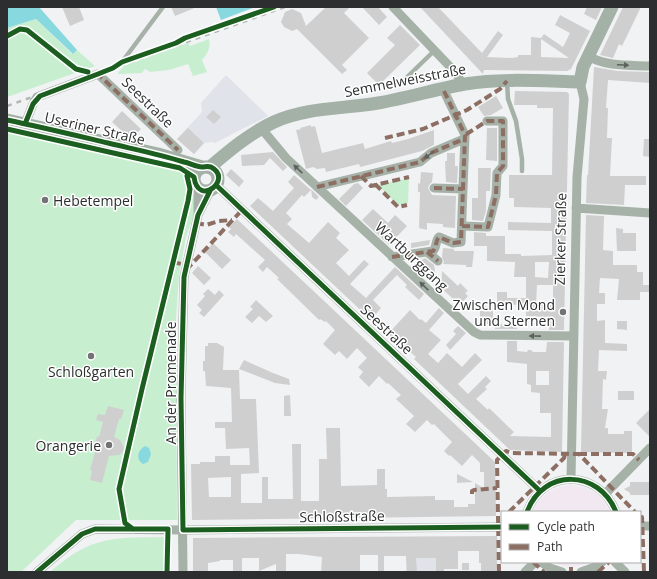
<svg xmlns="http://www.w3.org/2000/svg" width="657" height="579" font-family="'Open Sans',sans-serif">
  <rect width="100%" height="100%" fill="#f0f2f4"/>
  <path fill="#f2e8f1" d="M571,485L584,487L597,494L605,503L610,512H533L539,501L549,492L560,487Z
    M552,562H591L583,565L571,567L560,565Z"/>
  <path fill="#e0e3ea" d="M226,75L268,116L215,143L212,142L204,143L194,154L177,139L202,112L201,103Z
    M406,537H436V572H406Z"/>
  <path fill="#c8eed0" d="M36,19L72,54L77,50L95,66L7,97V28Z
    M209,39C211,46 208,54 202,60L207,72L193,76L188,64L169,70L150,72L145,69L142,73L117,74L124,66L188,43L190,46Z
    M7,126L166,161L181,168L187,173L191,181L195,211L186,237L179,275L176,319L177,520H76L21,572H7Z
    M409,178L408,203L398,205L378,185Z
    M163,537L166,538L165,572H50C91,536 111,538 163,537Z"/>
  <path fill="#88d9df" d="M7,7H39L77,50L73,54L36,19L7,28Z
    M216,7H255L221,20Z
    M145,446L149,448L151,454L148,462L143,464C135,459 138,450 145,446Z"/>
  <path fill="#d0cfd0" fill-rule="evenodd" d="M62,7H79L84,20L70,26Z
    M171,7H197L175,16Z
    M326,7H350L344,13L369,38L342,65L347,70L342,74L297,29L292,31L284,27L281,22L285,12L292,9L301,13L306,26Z
    M362,7H378L387,17L379,25Z
    M420,7H438L482,53L498,31L503,35L487,57L512,58L518,57V55H531V37L541,38L544,34L563,47L570,33L555,25L560,15L590,31L571,69L567,71L484,70L483,74ZM541,39L569,58L541,57Z
    M587,7H602L596,20L584,14Z
    M623,7H641L622,46L619,44L613,58L600,55Z
    M400,25L420,45L379,85L367,73L395,45L387,38Z
    M594,67L618,71L650,72V83L608,80L606,108H608L607,138H612L610,176H646V185H625L624,205L586,203L587,175H588Z
    M515,91L567,92L569,94L564,330H549V317L526,316V306L521,305L497,304V292H507V298H526V277H514L515,262L487,261V246H474V232L486,233V236H505V254H521V256L552,255V231L508,230V222L551,223V208L514,207V198H509V175H552L553,108H537V105H514ZM535,262H549L548,278L535,277ZM537,285H553V305H536Z
    M496,96L503,108L491,115L484,116L478,107Z
    M213,110L221,117L214,124L206,117Z
    M122,111L141,129L131,139L112,122Z
    M311,125V127L315,126L322,153L363,143L365,149L391,141L392,143L408,139L434,130V145L422,151L360,167L359,164L326,172L325,168L317,169L313,167L306,169L296,130L301,129L300,128Z
    M188,128L204,143L194,154L177,139Z
    M487,128H497V161L486,160Z
    M644,139H650V157L643,156Z
    M273,152L287,167L283,171L270,158L264,165L242,166L241,155Z
    M447,153H455V166H458L457,183L446,182L445,161H447Z
    M478,168H491L490,191H486V211L483,221L472,220V198H478Z
    M231,169L244,181L239,187L226,175Z
    M421,172L433,173L432,182L429,185L428,188L432,195L456,196L455,228L443,227V224L427,223V230L419,228L420,192H418V183L420,184Z
    M294,175L311,190L304,197L302,195L286,213L292,219L287,224L309,243L328,222L340,233L336,238L349,250L336,263L349,276L364,260L369,264L350,284L366,298L395,267L424,294L419,300L405,287L407,285L397,275L373,300L381,308L371,320L250,206L258,198L273,211L294,188L288,182Z
    M358,183L363,188L346,206L339,199L354,184Z
    M311,189L319,197L316,200L312,197Z
    M40 200a5 5 0 1 1 10 0a5 5 0 1 1-10 0Z
    M373,209L388,223L395,215L407,226L389,245L362,220Z
    M586,215L604,216L603,250L613,251V265H637V272H643V285H650V292H640V300H617L619,279L600,278L599,293H605V304H597V321L605,320V343L627,344V351L599,350L598,371H607L606,380L603,379L602,409H608L605,428H608V434H624V431H632V453L581,452Z
    M237,219L495,462L496,516L192,520L191,464H200V462H215V456H230V465H250L249,448L226,449L225,428H215V422H232L231,388L206,386L205,371H203V361H205V346H208V343H217L224,347L223,370H239L240,399H256L259,473L241,474V503H262V477H268V499H293L292,444H301V501H319V459H327L326,428H340L341,486L377,485V469H385V489H387V497L435,496V500H454V507H468V504H475V483L485,489L486,488L484,487V472H480V463L472,455L462,466L450,455L449,456L444,451L452,442L434,424L432,425L427,420L415,432L406,424L414,416L396,399L401,395L388,383L387,384L379,376L369,387L359,377L363,372L358,367L367,358L357,348L347,359L339,351L335,355L323,344L335,330L326,321L325,322L320,319L319,320L277,279L279,278L267,267L263,272L258,267L265,260L236,234L234,237L228,232L231,229L229,227ZM231,477V497H209L208,478Z
    M616,228L623,229V233H636V251H617Z
    M430,240L429,245L411,248V243Z
    M213,243L231,260L222,269L205,252Z
    M443,248L454,249V251H474L472,267H466V265L443,264L444,262L442,257Z
    M425,258L434,265L436,277L426,268L423,271L416,265L423,259Z
    M198,266L211,278L204,285L192,273Z
    M442,271L458,286L460,283L468,291L465,293L468,296L460,305L441,288Z
    M208,289L215,295L219,290L224,295L204,317L199,313L202,310L197,305L205,296L203,294Z
    M256,300L273,316L266,322L259,316L252,323L245,317L253,309L250,307Z
    M439,308L444,313L429,330L441,340L428,354L438,363L447,353L462,367L475,353L482,360L458,384L468,394L486,376L491,381L485,387L487,389L476,399L488,410L489,408L514,432L510,436L551,437V413H540V393L531,392V385L527,384V364L507,362V341H517V351L527,352L528,350H531L533,352H546L547,342H564L562,452L510,450L414,359L416,357L401,344L400,345L388,334L410,310L420,320L421,319L426,323ZM536,371H549V385H536Z
    M480,311H493V324H480Z
    M617,321H627V330L617,329Z
    M495,324H502V326H517V329H495Z
    M458,326L466,333L450,350L446,345L456,334L453,331Z
    M244,360L273,373L289,379L290,385L275,383L239,369Z
    M618,391H634V400H618Z
    M290,395L291,416H284V396Z
    M108,406L124,410L121,419H119L114,437L120,440L124,447L123,452L119,455L109,456L102,483L90,480L92,471L90,470L96,449L94,448L97,436L99,437L103,422L96,420L98,414L105,415Z
    M650,409V437L636,423Z
    M457,474L473,482L457,483Z
    M630,482H650V495H630V493L624,489L630,486Z
    M497,536V572H481V563H479V551H458V569H444V572H436V558H416L417,572H407L406,556H384V572H378V555H360V572H321L322,557L299,554H286V572H276V564L259,571V558H242V572H233V560H220V561L208,563V572H193V538Z
    M462,563H469V570H462Z"/>
  <g fill="none" stroke-linecap="round" stroke-linejoin="round">
    <path stroke="#a6b1a8" stroke-width="4.5" d="M98,74L113,68L122,62L163,7
      M507,81L508,99L516,121L522,159V171
      M402,82L435,50"/>
    <path stroke="#a6b1a8" stroke-width="9" d="M393,7L456,73L463,85
      M588,56C607,67 629,65 650,66
      M25,124L33,104L37,97L98,74L178,150
      M261,128L286,158L474,332L480,335L574,336
      M216,185L540,491
      M317,187L420,162L431,153L464,139
      M434,188L463,189
      M576,208L650,213
      M198,213V189
      M462,226L488,227L496,195L497,173L503,166V121H487
      M427,252L438,261
      M392,257L433,251C437,247 435,241 439,237L453,243L461,242L465,135L443,89
      M571,479L577,177L584,99L580,82
      M605,494L650,448
      M527,512C543,468 599,469 616,512
      M640,526H650
      M541,562L550,568L562,572
      M615,562L625,572
      M37,572L82,534L95,529L183,530L502,527
      M183,572L181,398L184,277L198,215L210,191
      M525,572L535,562
      M581,572L595,567L602,562"/>
    <path stroke="#a4b1a7" stroke-width="13" d="M7,120L158,154L202,167
      M194 179a12 12 0 1 1 24 0a12 12 0 1 1-24 0Z
      M210,167C230,150 250,133 274,122C307,107 344,109 378,103C407,98 436,89 465,84C503,78 541,81 580,82L583,67L612,7"/>
    <path stroke="#b2b8b4" stroke-width="2.5" stroke-dasharray="5 5" stroke-linecap="butt" d="M7,106L285,7"/>
    <path stroke="#8d6e63" stroke-width="4" stroke-dasharray="8 4" stroke-linecap="butt" d="M96,75L98,74L178,150
      M385,138L423,129L467,110L500,89L507,81
      M361,176L371,186L409,177
      M375,184L398,207L407,205
      M317,187L420,162L431,153L464,139
      M434,188L463,189
      M196,223L206,225L219,221L232,220
      M462,226L488,227L496,195L497,173L503,166V121H487L465,135
      M427,252L438,261
      M392,257L433,251C437,247 435,241 439,237L453,243L461,242L465,135L443,89
      M173,262L190,266L242,210
      M579,454H633L639,460
      M472,494V491L474,490L497,488
      M509,512L564,458L565,454
      M640,517H642L644,572
      M533,562L544,572
      M499,572L497,460L506,451L512,453L579,454L635,512
      M571,572V567
      M598,572L609,562"/>
    <defs>
      <path id="cycleway" d="M7,36L20,29L27,30L76,69L88,72
        M7,120C41,127 74,135 108,143C133,149 159,154 184,162C190,163 196,167 202,167C205,167 207,166 211,167C234,179 198,208 194,177L180,168L7,129
        M25,124L33,104L40,96L98,74L113,68L122,62L176,43L185,38L274,7
        M216,185L540,491
        M210,191L198,215L184,277L181,398L183,530L502,527
        M527,512C543,468 599,469 616,512
        M133,529L125,523L119,489L142,389L188,201L190,189L187,176
        M37,572L82,534L95,529H168L167,572"/>
    </defs>
    <use href="#cycleway" stroke="#fff" stroke-width="8"/>
    <use href="#cycleway" stroke="#1b5e20" stroke-width="5"/>
  </g>
  <defs><path id="oneway-solid" d="M-6-.8H1V-3.2L6.5 0L1 3.2V.8H-6Z"/></defs>
  <g fill="#5d625f">
    <use href="#oneway-solid" transform="translate(623 65) rotate(3)"/>
    <use href="#oneway-solid" transform="translate(429 155) rotate(144)"/>
    <use href="#oneway-solid" transform="translate(298 169) rotate(-137)"/>
    <use href="#oneway-solid" transform="translate(424 286) rotate(-137)"/>
    <use href="#oneway-solid" transform="translate(535 336) rotate(-179)"/>
  </g>
  <g fill="#717374" stroke="#fff" stroke-width="1.5">
    <circle cx="45" cy="200" r="4"/>
    <circle cx="563" cy="312" r="4"/>
    <circle cx="91" cy="356" r="4"/>
    <circle cx="109" cy="445" r="4"/>
  </g>
  <g text-anchor="middle" dominant-baseline="central" stroke-width="3" stroke-linejoin="round" paint-order="stroke">
    <g font-size="14" fill="#2d2e2f" stroke="#fff">
      <text transform="translate(405 80) rotate(-11)">Semmelweisstraße</text>
      <text transform="translate(148 102) rotate(44)">Seestraße</text>
      <text transform="translate(95 128) rotate(13)">Useriner Straße</text>
      <text transform="translate(560 239) rotate(-89)">Zierker Straße</text>
      <text transform="translate(412 256) rotate(43)">Wartburggang</text>
      <text transform="translate(387 329) rotate(43)">Seestraße</text>
      <text transform="translate(170 383) rotate(-90)">An der Promenade</text>
      <text transform="translate(342 516) rotate(-1)">Schloßstraße</text>
    </g>
    <g font-size="14" fill="#2d2e2f" stroke="#fff" text-anchor="end">
      <text x="53" y="200" text-anchor="start">Hebetempel</text>
      <text x="555" y="304">Zwischen Mond<tspan x="555" dy="16">und Sternen</tspan></text>
      <text x="91" y="371" text-anchor="middle">Schloßgarten</text>
      <text x="101" y="445">Orangerie</text>
    </g>
  </g>
  <rect width="657" height="579" fill="none" stroke="#2d2e2f" stroke-width="16"/>
  <rect x="501" y="511" width="140" height="52" fill="#ffffff" stroke="#ababac"/>
  <rect x="509" y="524" width="20" height="6" fill="#1b5e20" stroke="#ababac"/>
  <text x="537" y="531" font-size="12" fill="#2d2e2f">Cycle path</text>
  <rect x="509" y="544" width="20" height="6" fill="#8d6e63" stroke="#ababac"/>
  <text x="537" y="551" font-size="12" fill="#2d2e2f">Path</text>
</svg>
